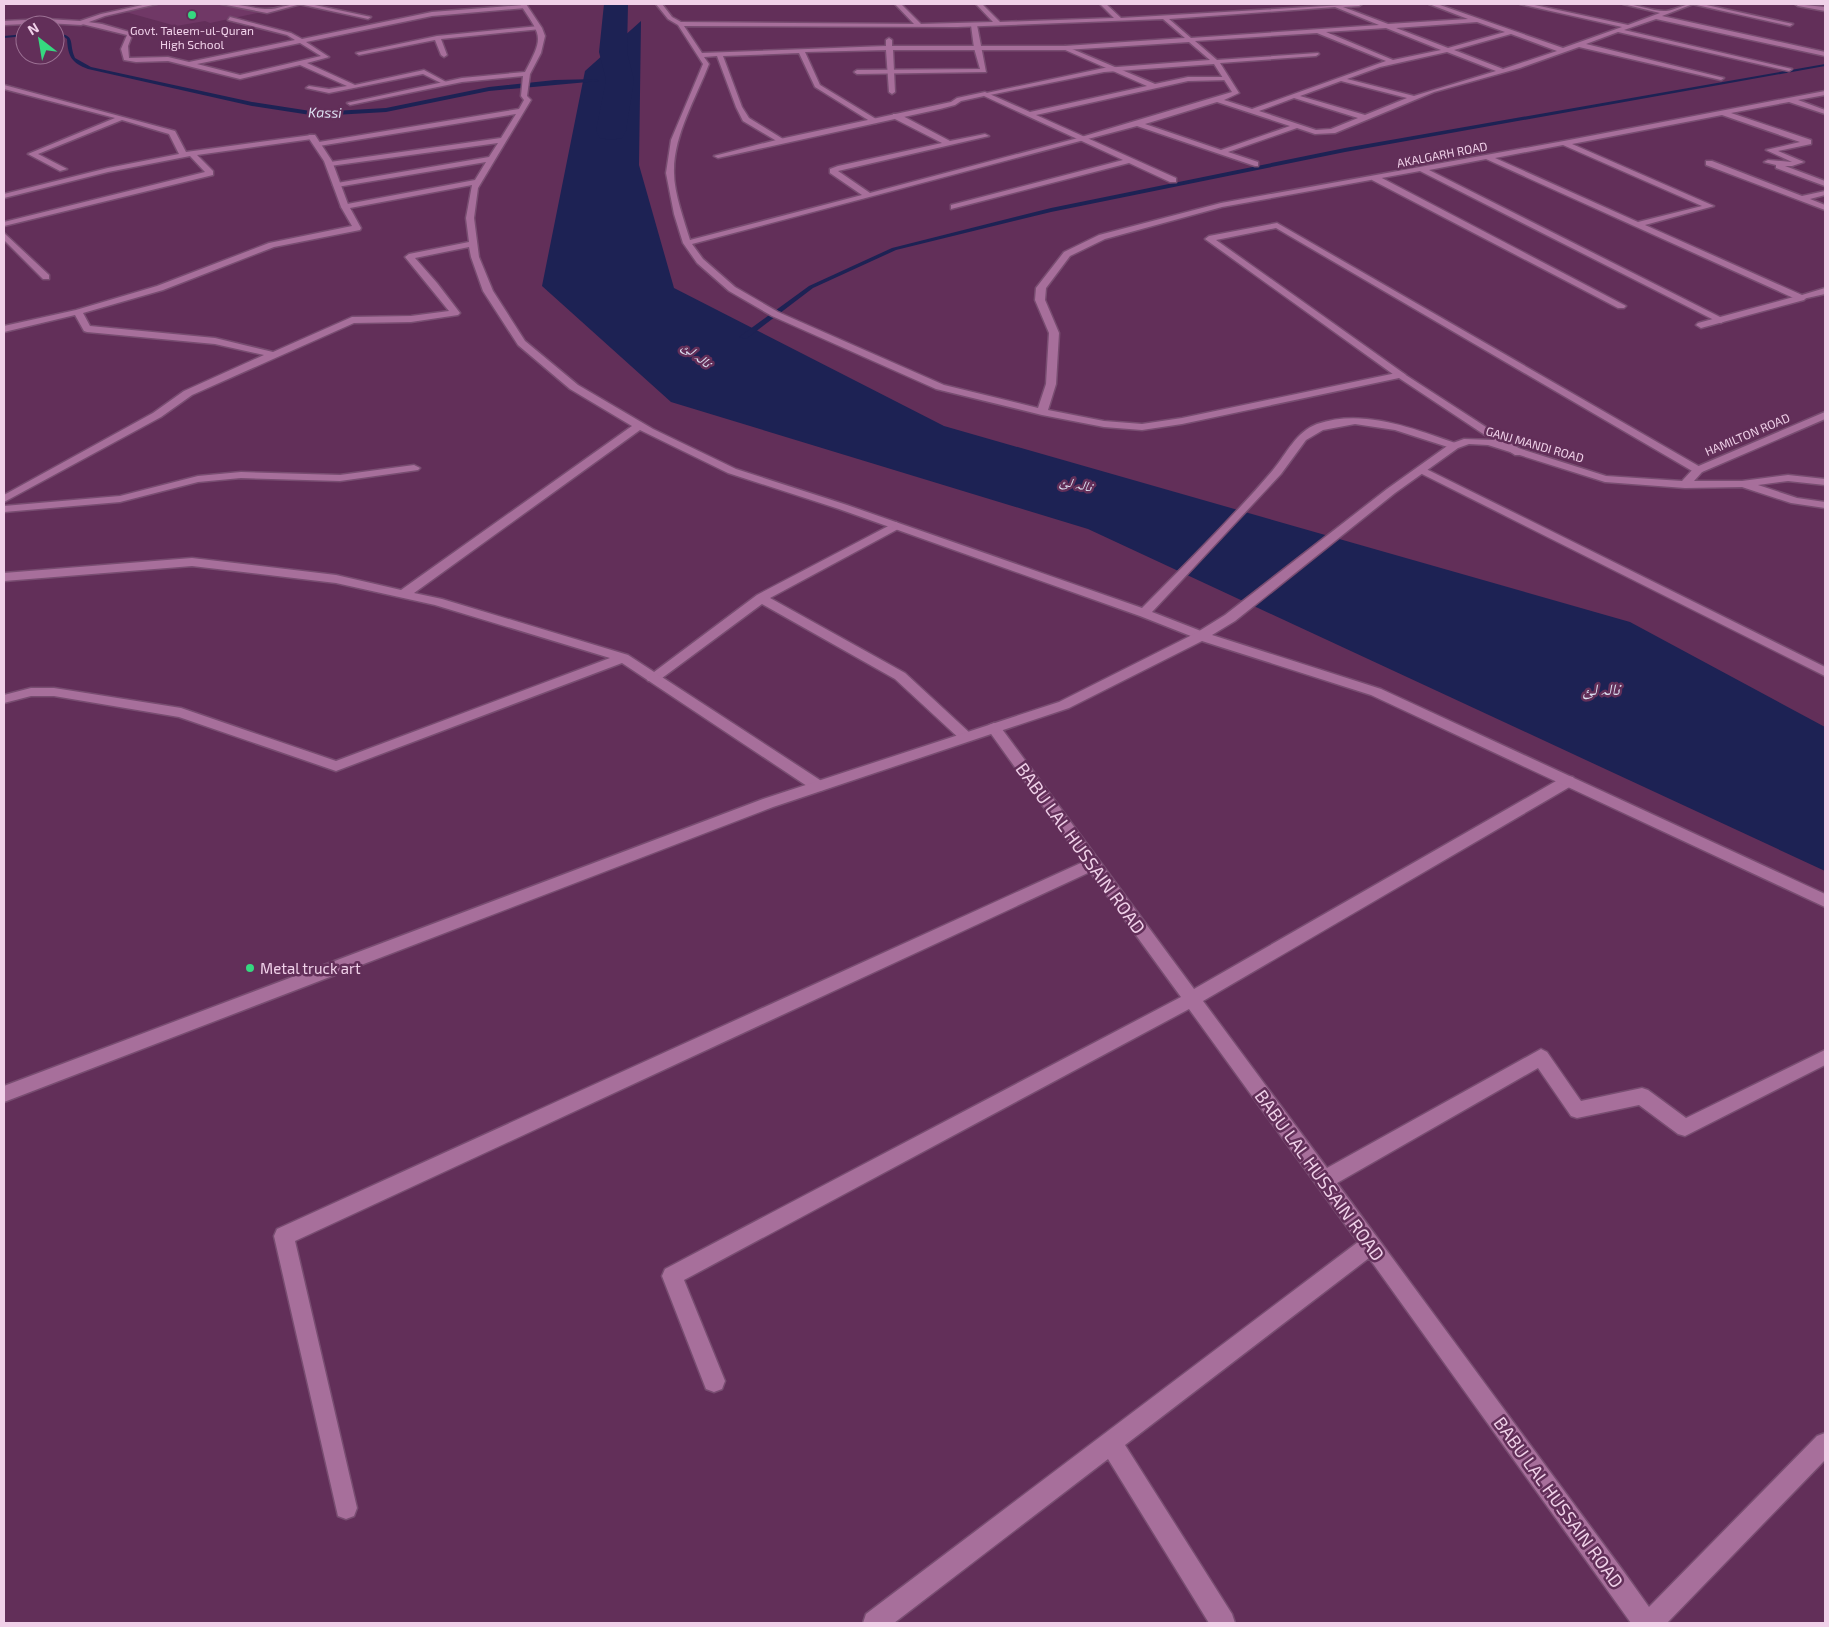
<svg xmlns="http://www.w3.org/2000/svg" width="1829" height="1627" font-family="'Exo 2','Noto Naskh Arabic',sans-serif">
  <rect width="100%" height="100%" fill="#622f59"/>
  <path fill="#703866" d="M154,4H224L267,11L210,23L205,21L176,26L122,11Z"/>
  <path fill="#1d2254" d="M641,21L639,165L674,288L944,426L1630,622L1825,727V871L1088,529L671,402L542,286L585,71Z"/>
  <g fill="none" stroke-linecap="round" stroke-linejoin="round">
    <path fill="#1d2254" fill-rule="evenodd" d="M55,33C77,35 68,42 75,58L91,67L252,102L317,112L386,108L489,87L555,80L596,79L599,81L489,91L386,112L317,116L252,106L88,69C72,63 68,57 67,39L63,36L55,35Z
      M25,34V36L4,38V36Z
      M1825,64V66L1345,152L1051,212L896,250L813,288L746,339L739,337L809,286L892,248L1051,208L1345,148Z"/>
    <path fill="#1d2254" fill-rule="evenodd" d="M604,4H628L627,52L634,80L626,131L622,138L611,140L600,138L596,131L606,80L599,52Z"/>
    <defs>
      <path id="lane" d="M299,4H310L371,17L368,19Z
        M1692,4H1702L1793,24L1790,26Z
        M524,5L526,8L432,16L306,42L329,57L307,63L355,85L424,70L448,83L443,84L423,74L329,93L306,88L309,86L329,89L347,86L300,65L240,79L168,61L136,62L124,60L121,49L127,35L78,23L81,21L102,24L133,33L128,46L129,58L168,57L189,62L295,40L287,35L228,20L230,17L291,33L302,39L432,12ZM300,43L321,56L240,75L197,64Z
        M974,23L977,25L986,72L857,74L854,72L857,70L980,69L974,48L971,25Z
        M539,26L541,29L441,39L447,55L444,57L441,55L435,40L359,55L356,53L437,36Z
        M1065,46L1155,84L1188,77H1229V79L1227,80L1188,81L1036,115L1176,178V182H1170L1129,163L951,209V205L1123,160L984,96L961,101L955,105L940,109L718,158L714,156L780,139L951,102L957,98L985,92L1030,112L1147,86L1063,49L1062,48Z
        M309,135H315L332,161L349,207L348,209L341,207L324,161L308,137Z
        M1706,161H1712L1802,196L1825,191V195L1810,199L1825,205V210L1706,165Z
        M1372,176H1378L1626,306L1624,308H1618L1372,180Z
        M1277,223L1702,468L1704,470L1702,472H1694L1276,228L1216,240L1406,375L1405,377H1397L1205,239L1209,236Z
        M1801,295L1806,298L1804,300L1701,328L1696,325L1698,323Z
        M414,465L420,468L418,470L340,481L241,478L198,482L120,502L4,512V506L120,496L198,476L241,472L340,475Z
        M896,522L902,526L900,528L770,598L905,673L971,734L973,737L971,740H961L895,679L762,604L658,681H648L646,678L757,595Z"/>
      <path id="street" d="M147,4H157L105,16L81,25L47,23L4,25V21L47,19L80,21L101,14Z
        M221,4C236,3 250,8 265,9C277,10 289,3 301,4L267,13Z
        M520,4H526L542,28L545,36L541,53L530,74L527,96L531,100L478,188L474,218L479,257L493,291L525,341L578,385L653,429L736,469L847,505L1142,608C1186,564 1233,517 1273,470C1287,453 1296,432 1317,424C1364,408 1414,429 1458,444L1459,446L1454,449L1395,430L1355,424L1323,430L1306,440L1281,474L1152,612L1206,633L1207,636L1206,639L1201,640L1140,616L839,509L728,473L640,430L414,593L442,599L628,655L823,782L825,786L823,790L818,791L813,790L622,663L336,771L179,717L54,696H31L4,703V695L31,688H54L181,708L336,761L610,658L435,605L336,583L192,566L4,581V573L192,558L336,575L401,590L632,426L570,389L518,345L483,291L471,257L469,247L415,258L437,283L460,313L458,315L411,322L354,323L192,395L161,417L4,502V495L153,413L184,391L264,355L215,344L87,332L84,331L75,315L4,332V326L76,310L157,286L269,243L352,226L341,207L342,205L475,180L486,162L337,187L333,185L337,183L489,157L498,143L330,166L326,164L330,162L501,138L516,114L319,146L315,144L319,142L519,109L524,100L521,96L523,76L462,82L350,105L347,103L462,78L525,72C544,36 542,37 520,4ZM472,185L466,218L469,242L409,254L405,257L449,311L411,316L352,317L273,352L215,338L90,326L83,313L163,290L274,247L360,230L361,228L350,208Z
        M656,4H662L672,17L681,22L914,24L895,4H901L921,24L993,22L976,4H982L1000,22L1114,18L1100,4H1106L1121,18L1362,4L1359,6L1343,7L1388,24L1468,19L1429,4H1437L1563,48L1622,27L1520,4H1530L1628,25L1660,13L1623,4C1637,4 1654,12 1666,11C1676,10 1683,4 1693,4L1662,16L1825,52V56L1656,19L1624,30L1792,69L1789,71L1618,32L1586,44L1724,78L1721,80L1579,47L1520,68L1434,92L1335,133L1315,134L1297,128L1228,152L1258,162V166H1255L1137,126L692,244L703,259L735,287L778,312L944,385L1038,408L1046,384L1049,333L1035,300L1036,288L1064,252L1099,235L1221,203L1564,141L1825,91V95L1798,100L1825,110V114L1789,102L1731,113L1811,140V144L1778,151L1804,162L1792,166H1785L1825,181V186L1776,168V165L1764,162L1768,160L1792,162L1766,150L1800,142L1722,115L1572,144L1714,206L1645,225L1802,295L1825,288V294L1798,300L1486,159L1429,170L1726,320L1721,323L1718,322L1420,171L1222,207L1105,239L1070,256L1046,288L1045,300L1059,333L1056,384L1048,410L1104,421L1142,424L1182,418L1401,372L1523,451L1524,453L1523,455H1515L1399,378L1182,424L1142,430L1104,427L1042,415L936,389L772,316L729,291L697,263L683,243L674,214L666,173L671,140L703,64L678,25L668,19ZM1335,7L1379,25L1191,38L1169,19ZM1163,19L1185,38L1065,46H892V40L889,38L886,40V46L702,53L684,26L957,27ZM1477,22L1505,32L1448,48L1396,28ZM1386,28L1441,50L1393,60L1326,32ZM1317,33L1386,61L1252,109L1224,100L1239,93L1220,63L1316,56L1319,54L1318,53L1217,60L1195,41ZM1511,34L1557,51L1503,69L1454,50ZM1189,42L1210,60L1104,68L982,94L985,96L1104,72L1214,64L1232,92L1078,138L870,193L838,171L989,136L985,134L950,141L899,114H893V118L942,143L838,166L830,169V173L862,195L690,240C684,220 674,193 674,173C673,136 696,98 709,64L704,57L717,56L736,107L743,121L780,143L784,141L783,139L749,118L742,107L723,56L799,53L815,87L873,123H876V119L820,85L805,52L886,50L889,92L892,94L895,92L893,50H1065ZM1447,52L1496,71L1414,96L1347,79L1380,67ZM1341,81L1407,98L1365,115L1300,96ZM1294,98L1358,118L1331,129L1316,130L1259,111ZM1217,102L1290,126L1221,150L1145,124ZM1563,145L1702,206L1638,222L1495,158Z
        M4,85L175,131L186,152L312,135L316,137L312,139L197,155L213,171V175L4,226V222L205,172L190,156L108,172L4,198V194L108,168L179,154L169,134L122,120L38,154L67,169L60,171L28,154L115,118L4,89Z
        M4,233L49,275V279H43L4,240Z
        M1422,467L1825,667V676L1418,472L1416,470L1418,468Z
        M994,723L999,725L1194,989L1563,777L1568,776L1573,777L1575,781L1573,785L1203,1001L1327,1168L1541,1049L1547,1052L1581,1101L1642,1088L1648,1090L1686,1118L1825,1050V1065L1685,1136L1678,1134L1639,1105L1577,1118L1571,1116L1538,1068L1337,1183L1624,1572L1649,1607L1817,1436L1825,1433V1460L1667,1623H1631L1369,1258L1125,1445L1232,1614L1235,1623H1209L1108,1459L894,1623H863L866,1614L1358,1242L1189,1009L684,1280L725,1381L722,1389L714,1392L706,1389L662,1276L665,1269L1181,997L1090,872L295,1241L357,1508L354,1516L346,1519L338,1516L274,1236L277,1229L1083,862L989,731L987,728L989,725Z"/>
      <path id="secondary" d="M1795,4L1825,7V11L1798,6Z
        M1825,412V419L1702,472L1694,481H1742L1788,475L1825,479V485L1788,481L1758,485L1797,498L1825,502V508L1791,503L1742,487L1685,488L1605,482L1488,445L1469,444L1458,448L1395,493L1235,621L1212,635L1381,689L1825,894V907L1371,695L1202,641L1069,708L773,807L4,1102V1086L763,799L1059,702L1196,633L1225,615L1387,489L1450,444L1464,439L1493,440L1606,476L1682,481L1694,468Z"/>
    </defs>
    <use href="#lane" stroke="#784d71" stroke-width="3"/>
    <use href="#street" stroke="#784d71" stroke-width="3"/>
    <use href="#secondary" stroke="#784d71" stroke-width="3"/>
    <use href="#lane" fill="#a76f9b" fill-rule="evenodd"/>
    <use href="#street" fill="#a76f9b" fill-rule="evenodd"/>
    <use href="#secondary" fill="#a76f9b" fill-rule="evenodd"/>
  </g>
  <g fill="#36d880" stroke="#622f59" stroke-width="2">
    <circle cx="192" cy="15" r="5"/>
    <circle cx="250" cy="968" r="5"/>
  </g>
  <g text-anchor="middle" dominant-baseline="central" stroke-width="5" stroke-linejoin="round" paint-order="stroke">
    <g font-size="12" fill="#f0d1e9" stroke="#622f59">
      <text x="192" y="30">Govt. Taleem-ul-Quran<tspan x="192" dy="14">High School</tspan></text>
    </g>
    <g font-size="12" fill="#f0d1e9" stroke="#622f59">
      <text transform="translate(1442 154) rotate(-11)">AKALGARH ROAD</text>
      <text transform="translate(1747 434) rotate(-23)">HAMILTON ROAD</text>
      <text transform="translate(1535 444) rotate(16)">GANJ MANDI ROAD</text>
    </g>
    <g font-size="14" font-style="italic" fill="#dde1f2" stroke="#622f59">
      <text transform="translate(325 112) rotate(1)">Kassi</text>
      <text transform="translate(697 354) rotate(39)">نالہ لئ</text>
      <text transform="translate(1076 483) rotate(12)">نالہ لئ</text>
    </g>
    <g font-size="15" fill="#f0d1e9" stroke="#622f59" text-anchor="start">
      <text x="260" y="968">Metal truck art</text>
    </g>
    <g font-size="16" font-style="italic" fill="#dde1f2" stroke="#622f59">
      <text x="1601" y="688">نالہ لئ</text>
    </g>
    <g font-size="18" fill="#f0d1e9" stroke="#622f59">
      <text transform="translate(1081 848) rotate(54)">BABU LAL HUSSAIN ROAD</text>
      <text transform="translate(1320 1175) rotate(54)">BABU LAL HUSSAIN ROAD</text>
      <text transform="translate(1559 1502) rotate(54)">BABU LAL HUSSAIN ROAD</text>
    </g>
  </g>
  <rect width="1829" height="1627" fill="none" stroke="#f0d1e9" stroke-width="10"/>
  <g transform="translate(40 40) rotate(329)"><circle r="24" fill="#622f59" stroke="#9b7093"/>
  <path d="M0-4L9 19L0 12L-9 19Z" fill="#36d880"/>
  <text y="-8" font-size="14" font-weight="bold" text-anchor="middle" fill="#f0d1e9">N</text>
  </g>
</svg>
